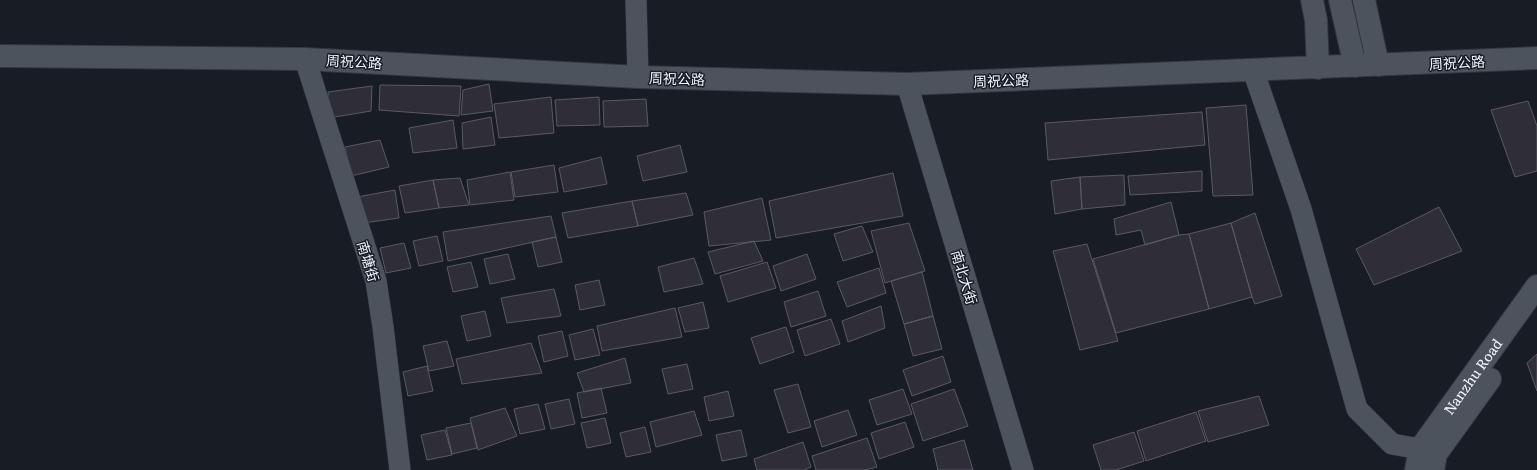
<svg xmlns="http://www.w3.org/2000/svg" width="1537" height="470" font-family="Literata,'Noto Sans SC',serif">
  <rect width="100%" height="100%" fill="#171c25"/>
  <path fill="#2f2d37" stroke="#5b5964" d="M489,84L493,111L461,115L463,90Z
    M380,85L461,86L459,116L379,110Z
    M372,86L371,111L329,118L328,92Z
    M551,97L554,133L499,138L494,104Z
    M599,97L600,125L557,126L555,100Z
    M646,99L648,126L604,127L603,101Z
    M1528,101L1537,126V171L1515,177L1491,110Z
    M1246,105L1253,195L1213,196L1206,108Z
    M1202,112L1205,145L1048,160L1045,123Z
    M491,117L495,145L463,149L462,123Z
    M453,120L457,148L413,153L409,128Z
    M380,140L389,167L351,176L345,147Z
    M680,145L687,172L643,181L637,156Z
    M601,157L607,184L564,192L559,168Z
    M554,165L558,192L515,197L511,172Z
    M1202,171V191L1130,195L1128,176Z
    M510,172L514,200L470,205L467,180Z
    M893,173L903,216L776,238L769,201Z
    M1124,175L1125,205L1082,209L1080,177Z
    M1080,177L1082,209L1055,214L1051,181Z
    M460,178L469,205L439,208L433,180Z
    M433,180L439,208L405,213L399,186Z
    M395,190L399,218L363,223L357,197Z
    M686,193L693,215L638,226L632,201Z
    M762,198L771,240L709,246L704,212Z
    M632,201L638,226L568,238L562,213Z
    M1171,202L1179,235L1145,245L1141,230L1116,235L1114,219Z
    M1439,207L1462,251L1374,285L1356,249Z
    M1255,213L1282,296L1255,304L1252,297L1231,223Z
    M551,216L556,237L448,261L443,232Z
    M909,223L925,271L885,283L871,231Z
    M1231,223L1252,297L1209,309L1189,234Z
    M862,226L873,252L843,261L834,234Z
    M1189,234L1209,309L1116,333L1093,259L1179,235Z
    M437,236L443,261L419,266L413,241Z
    M556,237L562,262L538,267L532,242Z
    M754,241L763,261L715,274L708,252Z
    M404,243L411,268L386,273L380,248Z
    M1087,244L1118,341L1080,350L1053,251Z
    M508,254L515,279L490,284L484,259Z
    M807,254L816,279L781,291L773,266Z
    M694,258L703,284L664,292L658,267Z
    M471,262L478,287L453,292L447,267Z
    M767,262L776,288L728,302L720,276Z
    M879,268L886,293L847,307L837,282Z
    M922,272L933,316L904,324L891,281Z
    M599,280L605,305L580,310L575,285Z
    M554,289L561,316L507,323L501,298Z
    M818,291L826,316L791,327L784,302Z
    M703,302L709,328L685,332L678,308Z
    M881,306L885,328L848,342L842,321Z
    M675,308L682,337L602,351L597,326Z
    M485,311L491,336L467,341L461,316Z
    M933,316L942,349L913,356L904,324Z
    M831,319L840,344L805,356L797,330Z
    M786,327L794,352L760,364L751,338Z
    M593,329L600,355L575,360L569,335Z
    M562,331L568,356L544,362L538,336Z
    M447,341L454,366L429,371L423,346Z
    M531,343L542,373L462,384L456,359Z
    M1537,354V391L1527,363Z
    M943,356L951,382L912,396L903,370Z
    M625,358L631,383L584,392L577,373Z
    M687,364L693,389L668,394L662,369Z
    M427,366L433,391L408,396L403,372Z
    M798,384L811,427L788,433L774,390Z
    M601,388L607,413L582,418L577,393Z
    M903,389L912,414L877,425L869,400Z
    M954,389L968,426L923,441L911,404Z
    M728,391L734,416L709,421L704,397Z
    M1259,396L1269,425L1208,442L1198,411Z
    M569,399L575,424L551,429L545,404Z
    M538,404L545,429L520,434L514,409Z
    M505,408L517,436L478,450L470,418Z
    M848,410L857,435L822,447L814,421Z
    M694,411L702,435L656,447L650,422Z
    M1196,412L1206,441L1146,461L1137,431Z
    M605,418L611,443L587,448L581,423Z
    M905,422L914,447L879,459L871,433Z
    M471,423L477,448L452,454L446,428Z
    M645,427L651,452L626,457L620,433Z
    M445,430L452,455L427,460L421,435Z
    M741,430L747,456L722,461L716,435Z
    M1134,432L1144,461L1116,470H1101L1093,445Z
    M867,438L877,467L865,470H816L812,456Z
    M964,440L973,470H938L933,449Z
    M803,442L811,467L804,470H757L754,459Z"/>
  <g fill="none" stroke-linecap="round" stroke-linejoin="round">
    <defs>
      <path id="minor" d="M636,0L638,77
        M305,59L376,281L383,327L400,470
        M1253,70L1301,209L1357,409L1392,444L1420,449
        M907,84L1023,470"/>
      <path id="tertiary" d="M1312,0L1316,20L1318,68
        M1340,0L1355,66
        M1364,0L1378,65
        M0,56L305,59L638,77L907,84L1537,58"/>
      <g id="secondary">
        <path id="s1" d="M1416,470L1420,449L1537,286"/>
        <path d="M1433,470L1436,454L1490,379"/>
      </g>
    </defs>
    <use href="#minor" stroke="#33373d" stroke-width="22"/>
    <use href="#tertiary" stroke="#33373d" stroke-width="24"/>
    <use href="#secondary" stroke="#33373d" stroke-width="24"/>
    <use href="#minor" stroke="#4d535d" stroke-width="21"/>
    <use href="#tertiary" stroke="#4d535d" stroke-width="22"/>
    <use href="#secondary" stroke="#4d535d" stroke-width="22"/>
  </g>
  <g text-anchor="middle" dominant-baseline="central" stroke-width="3" stroke-linejoin="round" paint-order="stroke">
    <g font-size="14" fill="#f1f5fb" stroke="#171c25">
      <text transform="translate(354 61) rotate(3)">周祝公路</text>
      <text transform="translate(1457 62) rotate(-3)">周祝公路</text>
      <text transform="translate(677 78) rotate(2)">周祝公路</text>
      <text transform="translate(1001 80) rotate(-2)">周祝公路</text>
      <text transform="translate(369 261) rotate(73)">南塘街</text>
      <text transform="translate(965 277) rotate(73)">南北大街</text>
      <text stroke="none"><textPath href="#s1" startOffset="111">Nanzhu Road</textPath></text>
    </g>
  </g>
</svg>
